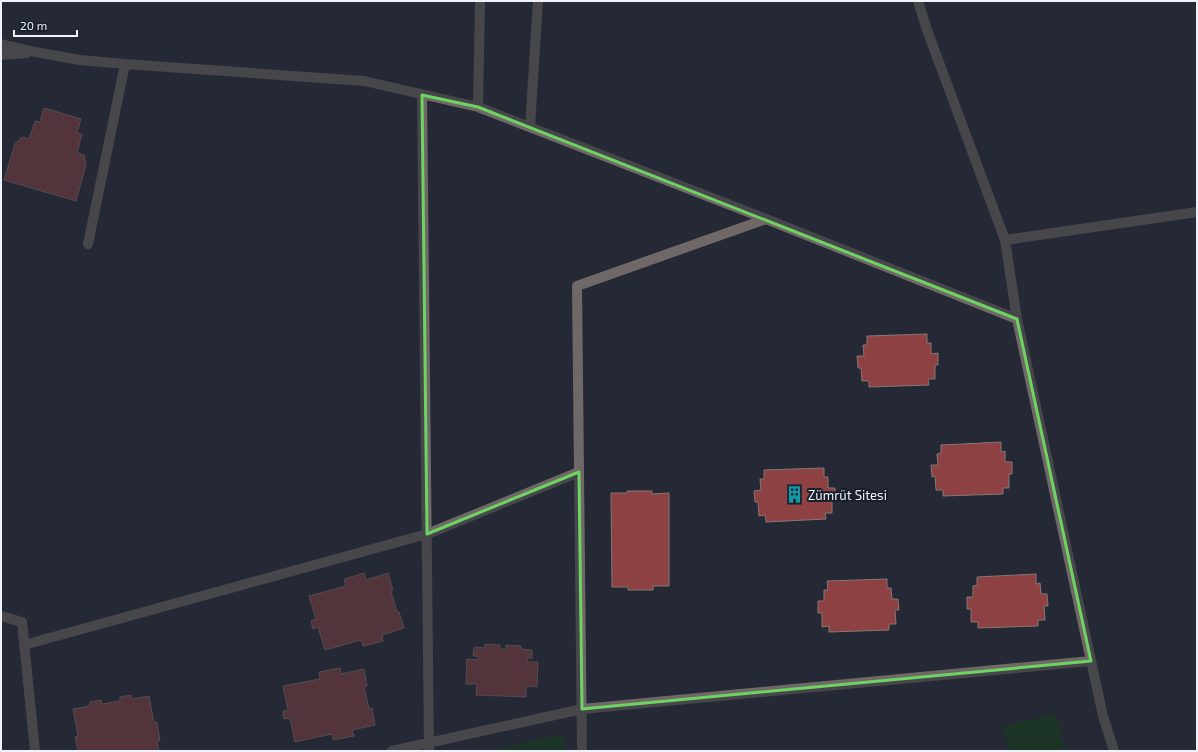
<svg xmlns="http://www.w3.org/2000/svg" width="1198" height="752" font-family="'Exo 2',sans-serif">
  <rect width="100%" height="100%" fill="#242935"/>
  <path fill="#114014" d="M1056,714L1065,751H1009L1003,726Z
    M564,734L565,751H487Z"/>
  <path fill="#8d4143" stroke="#887675" d="M44,108L81,119L77,133L82,134L77,153L84,155L86,165L76,201L4,180L15,144L22,137L29,139L35,121L40,122Z
    M927,334V343H931V354L938,353V365H935V379H928L929,385L869,387V381H862L861,368H858L857,356H864L863,345H867V336Z
    M1001,442V452L1005,451V462H1012V474H1009V488H1003V494L943,496V490H936L935,476L932,477L931,465H938L937,454L941,453V445Z
    M824,468V477H828V488H835V499H832V513H825L826,519L766,522L765,515L759,516L758,502H755L754,491L761,490L760,479H764V470Z
    M627,491H652V494L669,493V586H653V590H628V587H612L611,493H627Z
    M364,573L366,580L388,573L393,590L391,591L397,612H399L404,628L382,635L383,641L363,646L361,640L325,650L318,627L313,629L311,621L316,619L309,596L346,586L344,579Z
    M1036,574V584L1040,583L1041,594H1047L1048,606H1044L1045,620H1038V626L978,628V622H971V609H967V597H973V586L977,585V577Z
    M887,579V588H891L892,599H898L899,610H895L896,624H889V630L829,632V626L822,627V613H818V601H824V590H828L827,581Z
    M485,644L500,645V649H506V645L521,646V649L532,650V658H527V662H538L537,687L526,686V697L476,695L477,684H466L467,659L478,660V656H473L474,647L485,648Z
    M340,668L341,674L364,669L367,686L364,687L369,709L372,708L375,725L352,730L354,736L333,740L332,734L295,742L290,718L284,719L283,711L288,710L283,686L320,679L319,672Z
    M131,695L132,699L149,696L154,723L157,722L160,741H157L159,751H78L75,737L78,736L73,709L90,706V702L101,700L102,704L120,701V697Z"/>
  <g fill="none" stroke-linecap="round" stroke-linejoin="round">
    <path stroke="#706867" stroke-width="10" d="M918,1L927,30L1005,240L1017,319L1103,716L1114,751
      M1,44L35,52L80,60L125,64L364,81L478,107L766,219L1017,319
      M1,55L27,53
      M422,95L429,751
      M478,107L480,1
      M530,127L538,1
      M1005,240L1197,212
      M88,244L125,64
      M1,616L22,622L35,751
      M24,645L427,534L579,472
      M392,751L582,709L1091,661
      M582,751L577,286L766,219"/>
  </g>
  <path d="M0 0H1198V752H0ZM422,95L478,107L1017,319L1091,661L582,709L579,472L427,534Z" fill="#242935" fill-opacity=".55" fill-rule="evenodd"/>
  <path fill="none" stroke="#6dd361" stroke-width="3" stroke-linejoin="round" d="M422,95L478,107L1017,319L1091,661L582,709L579,472L427,534Z"/>
  <defs>
    <symbol id="building-bare" viewBox="-9 -9 18 18"><path d="M-4-6H4V6H1V3H-1V6H-4ZM-2.5-4.3h1.7v1.8h-1.7ZM.8-4.3h1.7v1.8H.8ZM-2.5-1h1.7V.8h-1.7ZM.8-1h1.7V.8H.8Z" fill="#0f9aa8" stroke="#1a202b" stroke-width="2.5" paint-order="stroke"/></symbol>
  </defs>
  <g fill-rule="evenodd">
    <use href="#building-bare" x="782" y="482" width="25" height="25"/>
  </g>
  <g text-anchor="middle" dominant-baseline="central" stroke-width="4" stroke-linejoin="round" paint-order="stroke">
    <g font-size="13" fill="#eef2fa" stroke="#1a202b" text-anchor="start">
      <text x="808" y="495">Zümrüt Sitesi</text>
    </g>
  </g>
  <rect width="1198" height="752" fill="none" stroke="#eef2fa" stroke-width="4"/>
  <path d="M14 30v6h63v-6" fill="none" stroke="#eef2fa" stroke-width="2"/>
  <text x="20" y="30" font-size="12" fill="#eef2fa" stroke="#1a202b" stroke-width="3" paint-order="stroke">20 m</text>
</svg>
